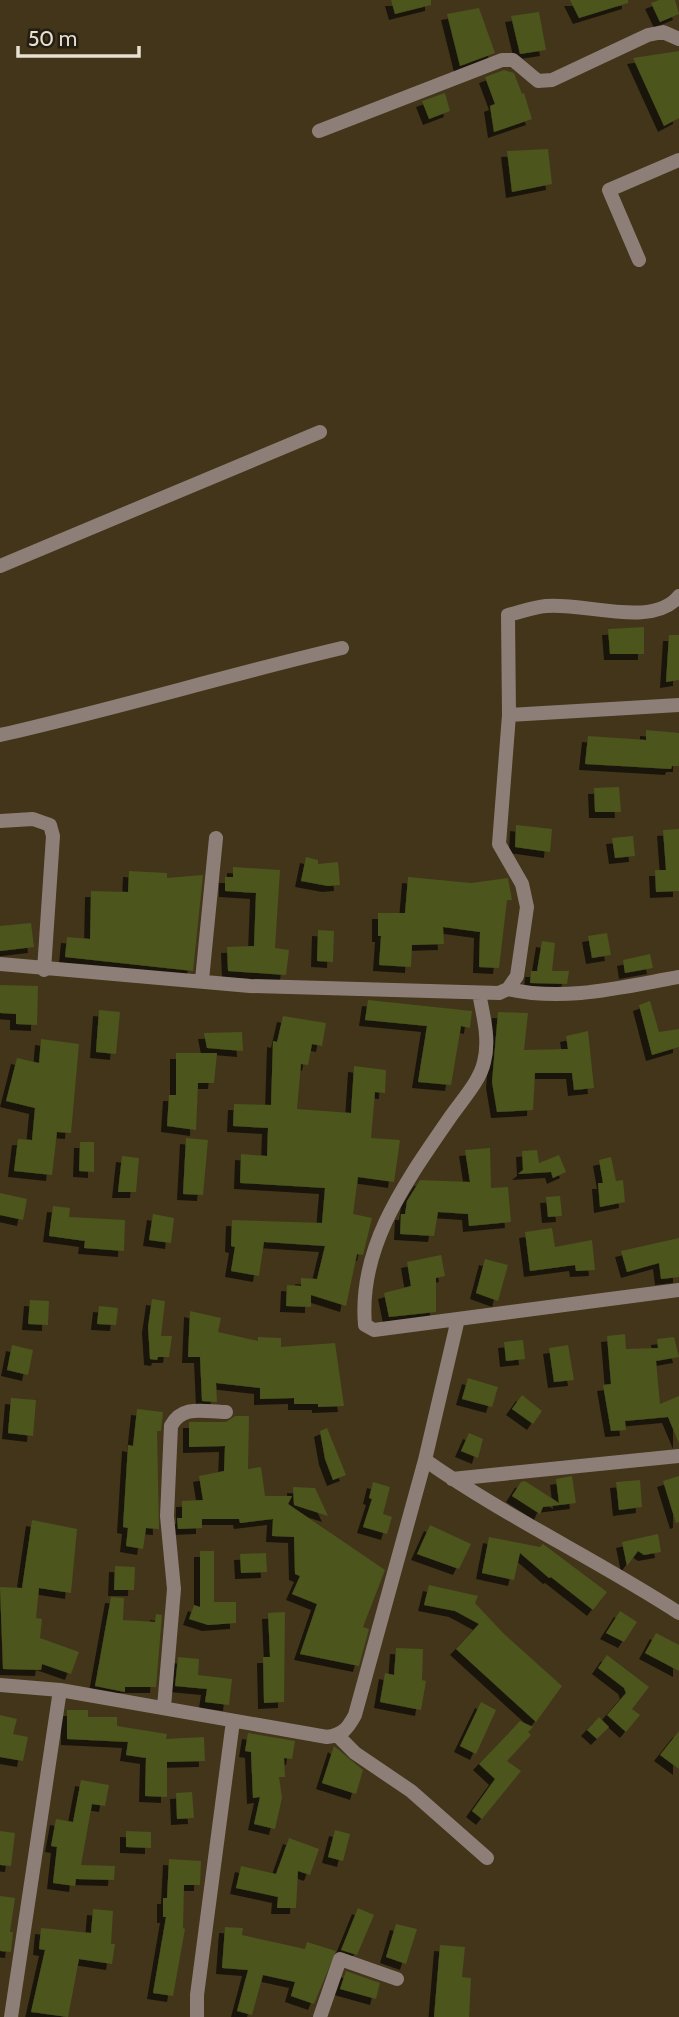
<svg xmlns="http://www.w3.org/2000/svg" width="679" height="2017" font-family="Cabin,sans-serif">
  <defs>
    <filter id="shadow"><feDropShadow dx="-6" dy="6" stdDeviation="0" flood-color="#0009"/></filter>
  </defs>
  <rect width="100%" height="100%" fill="#42351a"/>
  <path fill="#4b541f" filter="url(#shadow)" d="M391,0H431V5L395,14Z
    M570,0H628V3L579,18Z
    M659,0H675L679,14L660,22L651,3Z
    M479,8L495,53L460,66L447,14Z
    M539,12L546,50L520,54L511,16Z
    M679,51V118L664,126L633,58Z
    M504,70L514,73L522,94L524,93L532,119L494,132L490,106L495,104L485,77Z
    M445,93L450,111L429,119L422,101Z
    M548,149L552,184L512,192L507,151Z
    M644,627V654H610L608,629Z
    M669,635H679V680L666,682Z
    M646,730L679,733V766H672L671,769L585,764L588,736L646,740Z
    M619,787L621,812H595L594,788Z
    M516,825L552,829L550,852L515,847Z
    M679,829V891L656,892L655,870H666L663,830Z
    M633,836L635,856L615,858L612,838Z
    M306,857L318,860V864L338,862L340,885L328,886L301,881Z
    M233,867L280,870L275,948L289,950L286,975L228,971L227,947L254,946L256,893L225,891V877H233Z
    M129,871L167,873V878L203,875L193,971L65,957L67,937L90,939L91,891L128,892Z
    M408,877L471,883L508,878L512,900H507L499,968L479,967L480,932L443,927L444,944L412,945L411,967L379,965L381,936H378V913H405Z
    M31,923L34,947L0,951V926Z
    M318,930L334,931L333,962L317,961Z
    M607,933L611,955L592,958L588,936Z
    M542,941L555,943L552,971H569L567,984L530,983L531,971H537Z
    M650,954L653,968L625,973L623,960Z
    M0,985L38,986L37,1025L16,1024V1014L0,1013Z
    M368,1000L472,1011L470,1028L461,1026L451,1085L418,1082L427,1026L365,1020Z
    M650,1001L659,1032L679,1029V1047L652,1055L639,1005Z
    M99,1010L120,1012L116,1054L96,1052Z
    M498,1012L528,1013L524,1050L568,1049L566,1036L588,1031L594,1088L574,1090L572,1073H535L533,1110L497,1112L492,1082Z
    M283,1016L326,1023L322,1046L312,1044L308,1065L301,1064L297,1109L351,1113L354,1066L386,1070L385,1093L375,1092L371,1138L400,1140L394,1182L358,1177L353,1214L372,1218L363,1255L357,1254L346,1306L311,1295V1307L286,1306L287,1285L301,1286V1278L317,1279L325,1246L264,1242L259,1276L231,1271L235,1247L231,1246L232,1220L322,1223L325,1188L240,1183L241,1154L267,1156L268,1128L233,1126L234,1104L271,1105L273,1041L277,1042Z
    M242,1032L243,1051L207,1048L204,1033Z
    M41,1039L79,1044L71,1133L57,1132L52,1175L14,1171L18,1139L32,1140L35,1108L6,1101L17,1058L39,1063Z
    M176,1053H217L214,1083H198L196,1130L167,1126L169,1095H176Z
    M186,1138L208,1140L203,1195L183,1194Z
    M80,1142H94V1172L79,1171Z
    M490,1148L491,1188L508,1187L511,1222L469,1226L468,1214L438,1212L434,1236L400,1234L401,1214H405L407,1201L420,1180L470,1182L465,1150Z
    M537,1150L539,1163L559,1155L566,1172L553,1178L551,1172L518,1174L523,1170L522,1151Z
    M122,1156L139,1158L136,1192H118Z
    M611,1157L616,1181L623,1180L625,1202L600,1207L598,1183H603L599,1160Z
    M0,1193L27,1199L23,1220L0,1215Z
    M560,1196L562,1216L548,1217L546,1197Z
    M53,1206L70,1208L69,1217L125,1220L124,1251L84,1248L85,1241L49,1236Z
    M153,1214L174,1218L171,1243L149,1240Z
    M552,1228L555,1247L592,1240L595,1270L576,1271L575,1265L530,1271L525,1232Z
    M679,1238V1277L661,1279L659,1263L627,1272L621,1251Z
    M441,1255L445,1276L436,1278V1312L389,1317L384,1293L411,1286L407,1262Z
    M485,1259L508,1265L498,1301L476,1293Z
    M152,1299L165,1301L161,1336H172L169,1357H158L157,1360L150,1359L148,1327Z
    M30,1300L49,1301L48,1325L28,1324Z
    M99,1306L118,1308L116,1325L97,1324Z
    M190,1311L221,1318L218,1332L258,1341V1337L281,1338V1347L335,1343L344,1406L318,1407V1404H294V1398L260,1399V1388L216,1383L217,1402L202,1401L200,1357H188Z
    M625,1334L626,1349L658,1348L657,1339L674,1337L679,1357L656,1361L660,1404L679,1396V1443L668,1417L625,1421L626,1430L611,1431L603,1385L611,1384L607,1336Z
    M523,1340L525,1359L506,1361L504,1342Z
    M12,1345L33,1350L28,1375L7,1370Z
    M568,1345L574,1380L554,1382L549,1348Z
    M468,1378L498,1387L492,1407L462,1399Z
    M522,1395L542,1411L533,1424L512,1409Z
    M11,1398L36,1400L33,1436L8,1433Z
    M137,1409L163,1412L161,1431H157L159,1529L146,1528L143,1549L126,1546L128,1528L123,1527L128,1445L133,1446Z
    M235,1416H249L248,1469L261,1467L265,1496H292L288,1504L385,1570L363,1627L369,1629L359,1666L300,1654L317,1604L292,1594L300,1576L295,1574L294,1537L272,1536L273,1519L240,1523L239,1519H202V1528L178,1529L177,1518H182V1501L203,1500L199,1476L224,1471L225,1446L189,1447V1422H226Z
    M327,1428L346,1475L333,1480L325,1459L320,1431Z
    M469,1433L483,1439L478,1458L461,1451Z
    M572,1476L576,1503L543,1507L540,1514L512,1496L521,1482L525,1481L559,1503L556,1479Z
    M679,1476V1522L676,1523L663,1481Z
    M640,1480L642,1507L619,1510L616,1482Z
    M373,1482L390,1487L383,1514L392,1517L387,1534L363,1527L372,1499L369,1498Z
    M293,1487L315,1488L328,1516L294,1505Z
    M32,1520L77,1529L71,1593L39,1588L36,1618L42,1619L40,1638L79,1652L71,1674L42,1664L41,1670L3,1669L0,1587L22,1588Z
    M430,1525L471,1544L459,1569L417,1554Z
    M658,1534L661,1552L644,1555L638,1551L627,1566L622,1542Z
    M489,1537L540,1547L543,1544L607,1592L593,1610L551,1577L549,1578L520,1553L514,1580L482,1573Z
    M200,1551H214V1602H236V1623L208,1625L189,1619L194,1605L200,1607Z
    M266,1553L267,1572L241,1573L240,1554Z
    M115,1566L135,1567L134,1590H114Z
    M429,1585L478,1596L475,1603L503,1633L562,1686L536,1722L456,1649L479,1624L455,1611L424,1605Z
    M111,1597L124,1598L123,1620L155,1622L156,1614L162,1615L156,1687H125V1692L95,1686Z
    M620,1611L637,1622L624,1642L606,1633Z
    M285,1612L284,1702L264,1703L263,1657H270L268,1613Z
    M656,1633L679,1645V1671L645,1653Z
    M396,1648L423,1649L422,1680L426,1681L421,1710L380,1702L385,1673L394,1675Z
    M607,1655L649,1687L632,1709L640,1715L626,1732L607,1715L626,1693L624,1688L598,1668Z
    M178,1657L199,1659L198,1675L232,1679L229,1705L205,1702L207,1689L175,1686Z
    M481,1702L496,1710L476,1754L460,1746Z
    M67,1710H88V1717H117V1726L167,1734L166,1739L204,1737L205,1761L167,1762V1797L145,1796L146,1758L126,1755L128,1742L67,1739Z
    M0,1715L17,1719L13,1734L28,1737L23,1761L0,1757Z
    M599,1717L609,1727L597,1739L587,1730Z
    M520,1721L533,1727L528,1732L531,1735L507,1761L521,1771L482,1819L472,1811L495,1779L479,1764Z
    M679,1731V1769L660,1755Z
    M248,1733L295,1741L292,1759L284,1758L285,1777H279L282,1798L275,1829L254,1824L260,1797L253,1798L251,1752L245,1751Z
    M334,1746L363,1770L356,1794L322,1783Z
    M81,1780L109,1785L105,1806L92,1804L81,1865L115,1866L114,1880L76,1879L75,1886L53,1883L57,1847L51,1846L56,1819L73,1822Z
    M192,1792L194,1818L177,1819L176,1793Z
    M335,1830L350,1834L343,1861L328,1857Z
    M0,1831L15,1833L11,1866L0,1865Z
    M126,1831L151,1832V1848L126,1847Z
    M289,1838L319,1849L310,1875L298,1871L296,1908H277L278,1897L236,1888L241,1866L276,1874Z
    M169,1859L201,1861L200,1885H184L183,1928L185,1929L173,1996L153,1993L166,1917H163V1898H167Z
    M0,1896L15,1898L10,1932H13L11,1952L0,1951Z
    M358,1908L374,1915L357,1955L341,1950Z
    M93,1909L113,1911L111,1944H115L112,1964L79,1959L68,2017L31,2012L45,1950L39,1949L41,1928L91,1933Z
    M396,1924L417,1929L406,1964L386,1957Z
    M225,1927L243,1928L242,1935L305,1949L307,1942L336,1951L314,2004L291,1996L295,1982L263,1975L252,2015L237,2011L248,1970L222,1968Z
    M440,1945L465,1947L462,1977L471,1978L469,2017H434Z
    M346,1971L380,1983L376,1999L340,1989Z"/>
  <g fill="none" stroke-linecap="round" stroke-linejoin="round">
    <path stroke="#8d7f77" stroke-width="14" d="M319,131L502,60H513L538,81L552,80L648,35L663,32L679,39
      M639,260L609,190L679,160
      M0,566L320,432
      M509,715L679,705
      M0,735C115,709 227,675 342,648
      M0,821L33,819L50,825L53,836L44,970
      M0,964L250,986L499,993L508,989L517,976L527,907L522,884L499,844L509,715L508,615C520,612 534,607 546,606C584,602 653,629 679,596
      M202,980L216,838
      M508,989C566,1002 622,987 679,977
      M479,993C483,1015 490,1039 484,1062C480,1081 462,1100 451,1116C408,1179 358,1245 365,1325L374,1330L679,1290
      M425,1460C506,1517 596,1559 679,1613
      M452,1479L679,1456
      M0,1685L60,1690L327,1737C343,1735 348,1728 355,1715L425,1460L458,1319
      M164,1707L174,1589L167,1516L171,1426C182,1404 205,1412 226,1412
      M338,1736L355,1753L411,1791L487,1858
      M11,2017L60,1690
      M197,2017V1995L233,1721
      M320,2017L340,1959L397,1979"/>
  </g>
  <path d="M18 46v10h121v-10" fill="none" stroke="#e8e0d0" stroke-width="3.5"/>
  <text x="28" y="46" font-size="21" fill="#e8e0d0" stroke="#241e12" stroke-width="5" paint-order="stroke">50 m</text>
</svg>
